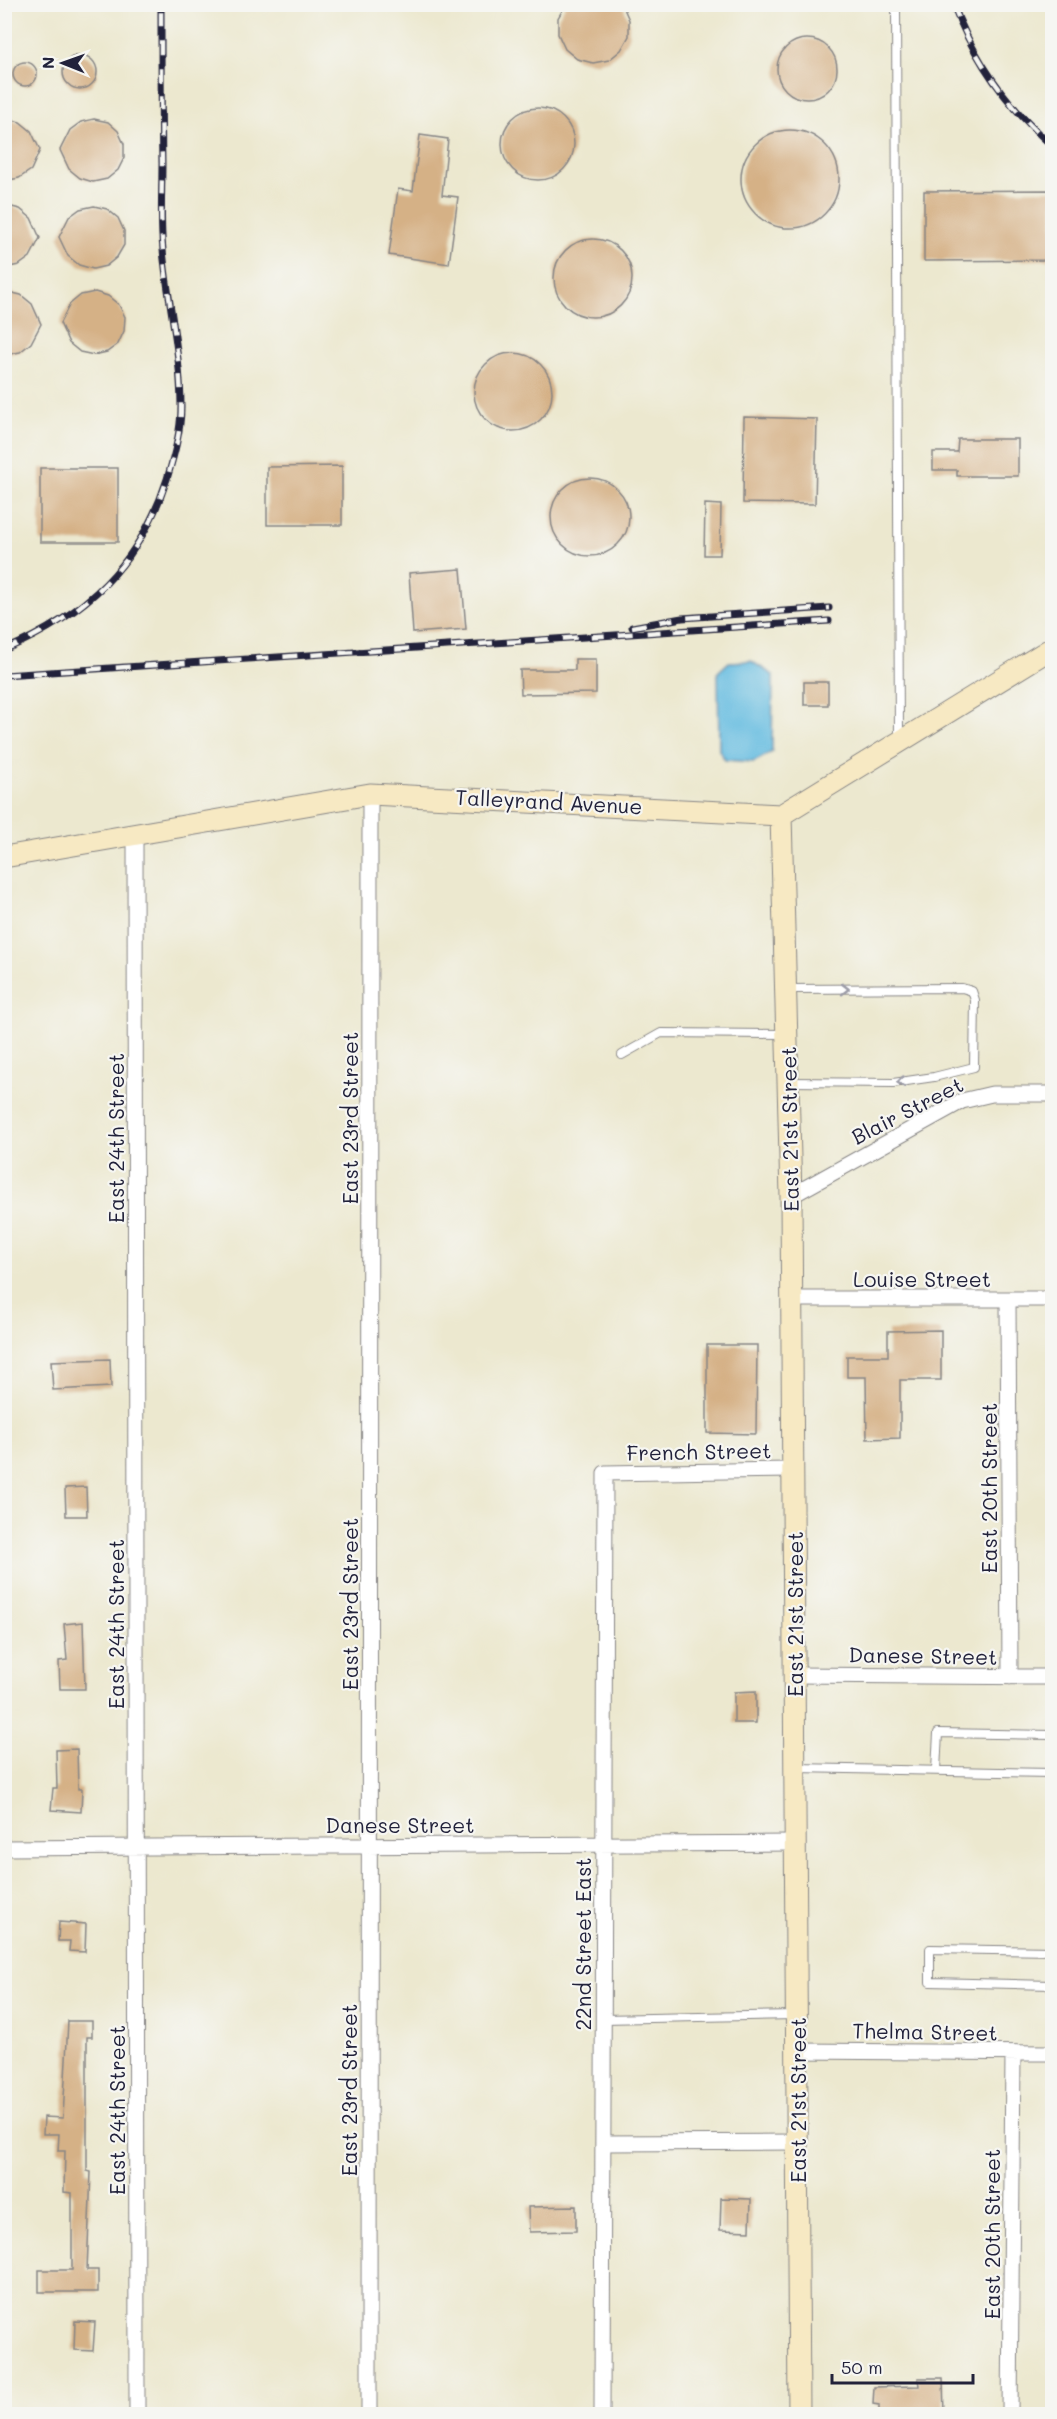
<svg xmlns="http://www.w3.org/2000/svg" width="1057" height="2419" font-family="Mali,sans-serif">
  <rect width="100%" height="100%" fill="#f6f6f2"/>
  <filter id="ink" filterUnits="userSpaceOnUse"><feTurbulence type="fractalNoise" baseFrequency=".0167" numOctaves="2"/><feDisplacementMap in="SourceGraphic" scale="12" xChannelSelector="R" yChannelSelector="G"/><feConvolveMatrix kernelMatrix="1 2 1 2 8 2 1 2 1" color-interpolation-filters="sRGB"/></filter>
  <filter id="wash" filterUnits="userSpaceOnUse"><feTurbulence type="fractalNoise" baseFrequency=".008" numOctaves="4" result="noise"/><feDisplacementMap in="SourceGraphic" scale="24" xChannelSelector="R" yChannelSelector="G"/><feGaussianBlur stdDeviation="1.35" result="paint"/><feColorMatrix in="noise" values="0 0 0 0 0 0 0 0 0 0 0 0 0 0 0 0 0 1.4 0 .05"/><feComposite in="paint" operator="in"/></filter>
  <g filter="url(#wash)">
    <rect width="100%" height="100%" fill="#ece8cf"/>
    <path fill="#63bbe0" stroke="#426e8e" stroke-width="1.5" d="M751,661L773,675L772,752L754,762L725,760L719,750L718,672L729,662Z"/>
    <g id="blocks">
      <path fill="#d5b186" d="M566,4H622L629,20V36L621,50L609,60L593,63L577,59L565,49L558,34V18Z
        M777 69a30 30 0 1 1 60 0a30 30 0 1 1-60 0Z
        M63 72a17 17 0 1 1 34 0a17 17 0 1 1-34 0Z
        M13 74a12 12 0 1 1 24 0a12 12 0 1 1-24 0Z
        M502 144a36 36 0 1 1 72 0a36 36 0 1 1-72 0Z
        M4,118L20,122L31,131L40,150L31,170L19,178L4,181Z
        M94,119L108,122L118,131L124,144V158L118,170L107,179L93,182L80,178L69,169L60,150L70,130L81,122Z
        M741 179a49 49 0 1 1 98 0a49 49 0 1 1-98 0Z
        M420,135L448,139L442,195L458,197L449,264L389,255L398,189L413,191Z
        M1053,190V260L924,261V191Z
        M4,205L20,209L31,218L40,238L30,257L19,265L4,268Z
        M94,206L107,209L118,218L124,231V245L117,257L106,266L93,269L79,265L68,256L59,237L69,217L80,209Z
        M554 278a39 39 0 1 1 78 0a39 39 0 1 1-78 0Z
        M4,291L21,295L32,304L41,324L31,343L20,352L4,355Z
        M95,292L108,296L119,305L125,317L124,331L118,344L107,352L94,355L80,352L69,343L60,323L70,304L81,295Z
        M474 392a39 39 0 1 1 78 0a39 39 0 1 1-78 0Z
        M744,417L817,419L815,504L743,503Z
        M958,439H1018V476H957V470H933V452H957Z
        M342,466V525H267V467Z
        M40,468H118V542H40Z
        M551 517a39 39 0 1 1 78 0a39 39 0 1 1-78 0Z
        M705,504L721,505L720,555H704Z
        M461,569L466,629L413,633L409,573Z
        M575,659H596V693L521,694L520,670H575Z
        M804,682H828V705H804Z
        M941,1330V1380H900V1438L867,1439L866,1377H847V1356H888V1331Z
        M707,1345H757L756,1434L707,1433Z
        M110,1359L111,1387L53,1390L51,1361Z
        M86,1487L87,1516H66L65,1488Z
        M83,1622L85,1689H60L59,1661L67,1660L64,1624Z
        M756,1691V1723H734V1692Z
        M77,1749L78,1789H82L81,1812L51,1810L53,1788H57L56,1750Z
        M59,1922L86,1924L85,1952L69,1951L70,1941H58Z
        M68,2021H92V2037H87V2171L91,2172L87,2270H98V2292H39V2270H72V2193L64,2192L65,2151H58L59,2134H43L44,2117L63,2118Z
        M721,2198L751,2199L750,2231L720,2230Z
        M576,2206V2231L529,2232L528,2207Z
        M75,2321L95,2322L93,2351L74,2350Z
        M918,2378H943L944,2415H879V2405L873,2404L874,2387L919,2386Z"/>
    </g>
  </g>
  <g filter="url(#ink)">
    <use href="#blocks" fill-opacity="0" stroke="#878585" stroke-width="1.5"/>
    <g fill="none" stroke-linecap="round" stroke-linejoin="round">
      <defs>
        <path id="lane" d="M896,4L899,741
          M788,989L962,988L972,991L975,1000L974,1067L934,1077L893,1083L790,1082
          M622,1055L661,1033L786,1034
          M796,1768L1052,1773
          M936,1770L938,1733L1052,1735
          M1052,1951L930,1949V1982L1052,1985
          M603,2019L795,2015"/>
        <path id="street" d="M135,833L137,2414
          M791,1196L962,1101L992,1094H1052
          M791,1299H1052
          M1008,1299L1010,1677
          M794,1675L1052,1677
          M4,1848L795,1843
          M797,2051L1052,2053
          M603,2143L796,2142
          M369,2414L370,794
          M602,2414L605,1473L793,1470
          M1010,2414L1013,2053"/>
        <path id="secondary" d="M781,815L791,1196L799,2414
          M4,857L370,794L781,815L1052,648"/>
      </defs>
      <use href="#lane" stroke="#878585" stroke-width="10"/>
      <use href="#street" stroke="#878585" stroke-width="17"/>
      <use href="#secondary" stroke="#878585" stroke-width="23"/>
      <use href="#lane" stroke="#fff" stroke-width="8"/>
      <use href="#street" stroke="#fff" stroke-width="15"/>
      <use href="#secondary" stroke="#f7e9c3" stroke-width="21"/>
      <defs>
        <path id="rail" d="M953,4C974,60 1008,107 1052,146
          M632,627L682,618L829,608
          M4,650C86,615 140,564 167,479C174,456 181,431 181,407C181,354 168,303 163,250C160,221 162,192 162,163C161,110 161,57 161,4
          M4,675L829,621"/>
      </defs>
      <use href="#rail" stroke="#22223b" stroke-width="7"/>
      <use href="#rail" stroke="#f6f6f2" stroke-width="4.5" stroke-dasharray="14" stroke-linecap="butt"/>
    </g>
    <defs><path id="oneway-chevron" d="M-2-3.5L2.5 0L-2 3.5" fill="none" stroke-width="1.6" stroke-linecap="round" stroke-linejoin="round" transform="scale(1.5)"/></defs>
    <g stroke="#9c9ca7">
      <use href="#oneway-chevron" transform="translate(845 989)"/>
      <use href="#oneway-chevron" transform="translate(901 1082) rotate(173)"/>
    </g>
  </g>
  <g text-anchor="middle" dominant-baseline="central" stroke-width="4.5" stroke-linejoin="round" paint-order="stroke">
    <g font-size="21" fill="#22223b" stroke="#f6f6f2">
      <text transform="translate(549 801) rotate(3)">Talleyrand Avenue</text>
      <text transform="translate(907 1110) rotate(-27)">Blair Street</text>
      <text transform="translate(349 1118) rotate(-90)">East 23rd Street</text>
      <text transform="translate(789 1129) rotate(-91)">East 21st Street</text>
      <text transform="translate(115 1138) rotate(-90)">East 24th Street</text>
      <text x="922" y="1278">Louise Street</text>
      <text transform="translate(699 1451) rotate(-1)">French Street</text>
      <text transform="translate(988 1488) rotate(-90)">East 20th Street</text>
      <text transform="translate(349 1604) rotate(-90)">East 23rd Street</text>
      <text transform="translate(794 1614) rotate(-90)">East 21st Street</text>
      <text transform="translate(115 1624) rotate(-90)">East 24th Street</text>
      <text transform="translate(923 1655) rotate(1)">Danese Street</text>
      <text x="400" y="1824">Danese Street</text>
      <text transform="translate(582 1944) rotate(-90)">22nd Street East</text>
      <text transform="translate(925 2031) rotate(1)">Thelma Street</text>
      <text transform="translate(348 2090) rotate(-90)">East 23rd Street</text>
      <text transform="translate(797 2100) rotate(-90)">East 21st Street</text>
      <text transform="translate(116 2110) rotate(-90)">East 24th Street</text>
      <text transform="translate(991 2234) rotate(-90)">East 20th Street</text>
    </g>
  </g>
  <rect width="1057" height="2419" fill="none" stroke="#f6f6f2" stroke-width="24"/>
  <g transform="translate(63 63) rotate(271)" stroke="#f6f6f2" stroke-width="4.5" paint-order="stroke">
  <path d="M0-4.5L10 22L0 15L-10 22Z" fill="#22223b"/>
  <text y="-9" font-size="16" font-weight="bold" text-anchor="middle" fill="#22223b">N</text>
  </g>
  <path d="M832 2374v9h141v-9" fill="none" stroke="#22223b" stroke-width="3"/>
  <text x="841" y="2374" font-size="18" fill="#22223b" stroke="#f6f6f2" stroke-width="4.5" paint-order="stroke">50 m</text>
</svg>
